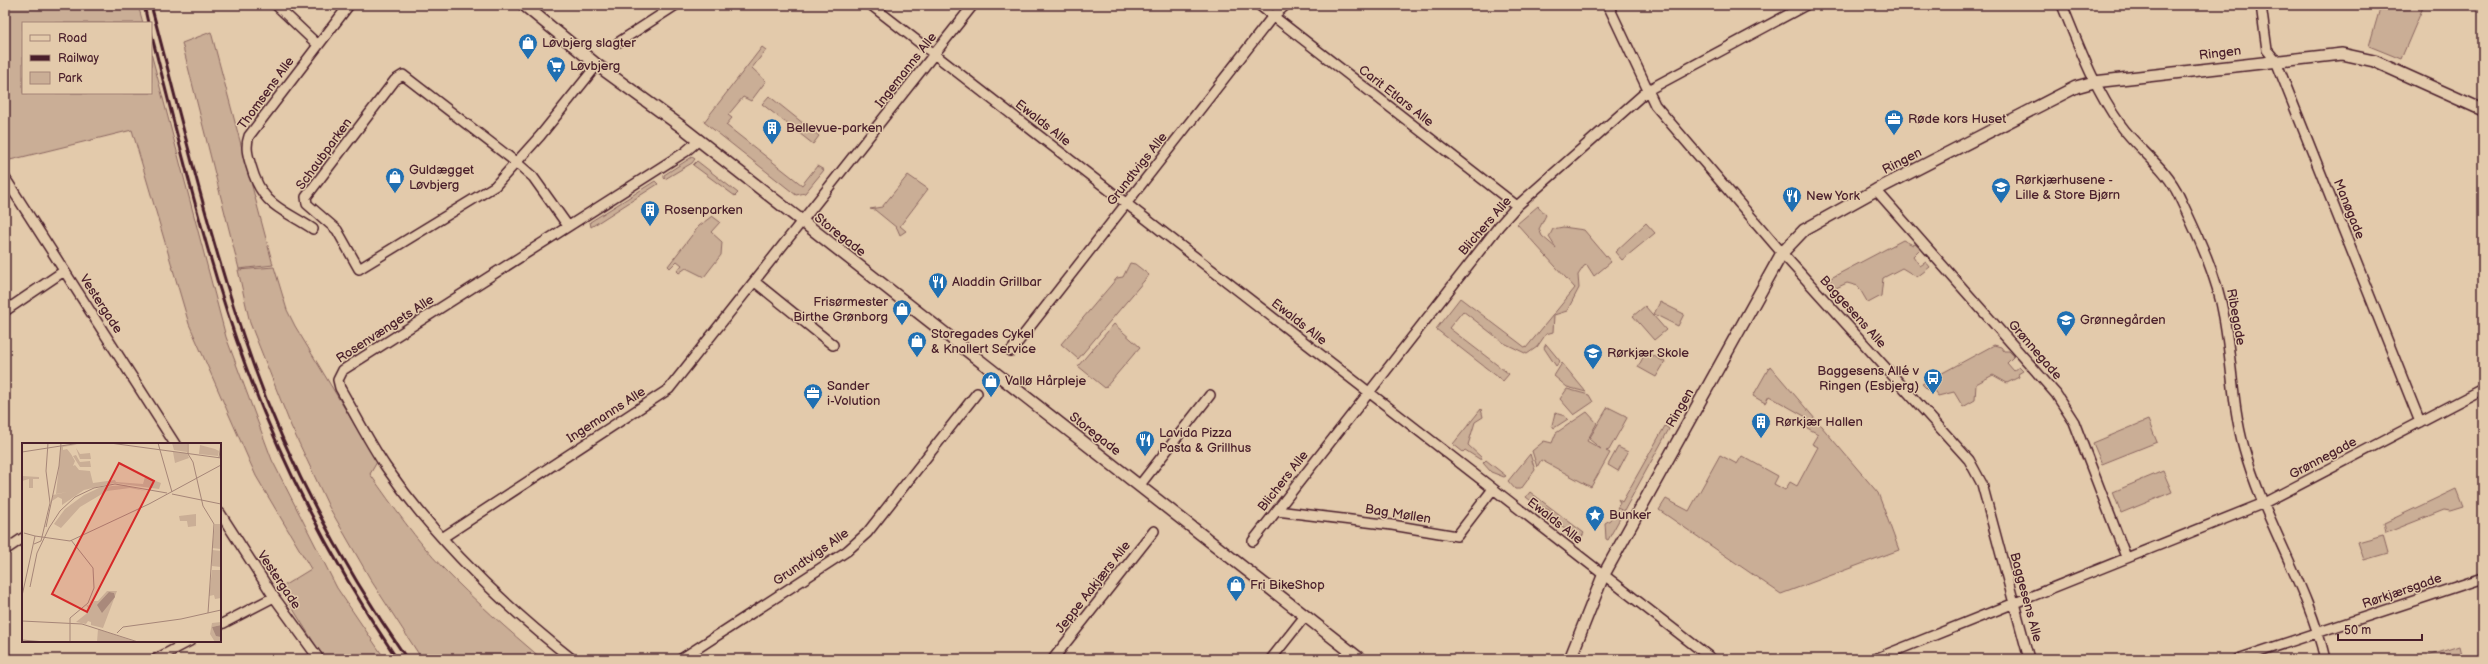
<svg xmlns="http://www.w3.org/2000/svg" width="2488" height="664" font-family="'Balsamiq Sans',sans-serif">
  <rect width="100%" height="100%" fill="#e3caab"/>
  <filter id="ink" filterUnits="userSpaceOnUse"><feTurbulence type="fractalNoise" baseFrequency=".025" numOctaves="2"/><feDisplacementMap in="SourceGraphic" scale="8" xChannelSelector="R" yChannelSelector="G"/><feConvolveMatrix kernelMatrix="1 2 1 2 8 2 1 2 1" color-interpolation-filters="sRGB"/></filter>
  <g filter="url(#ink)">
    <path fill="#caae96" stroke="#8a6660" d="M5,5H138L143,23H23V93H151V53L226,337L272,460L337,588L385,659H324L280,588L311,569L256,476L189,324L132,130L10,160L5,138Z
      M2381,5H2424L2401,59L2369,46Z
      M211,32L273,265L239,269L182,43Z
      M762,47L766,50L752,68L766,81L751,101L743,97L728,115L732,118L726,125L802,185L817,166L824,170L805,193L796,195L704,122Z
      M769,96L819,136L813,144L762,104Z
      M692,157L695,159L692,163L665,179L664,178V175Z
      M697,161L738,193L735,196L693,165Z
      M908,175L928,189L900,226L906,231L900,235L897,228L875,210L870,209L882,207Z
      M655,181L658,184L591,227L590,222Z
      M1538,206L1546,215L1539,229L1542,236L1556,248L1549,237L1553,229L1563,227L1584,230L1611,262L1594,276L1587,265L1584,266L1578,275L1579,288L1567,311L1554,315L1553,332L1546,334L1537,347L1527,354L1504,343L1463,311L1449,328L1509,374L1503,381L1436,329L1460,298L1526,348L1575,288L1517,224Z
      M712,216L720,222L711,232L722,242L721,255L704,277L686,268L679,273L677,271L682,265L677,261L670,268L668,266L699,226Z
      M1646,223L1655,233L1622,260L1615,252Z
      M1903,240L1913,245L1915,244L1920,249L1913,256L1920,266L1926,262L1930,267L1917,277L1902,268L1883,278L1881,296L1868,303L1858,286L1847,283L1836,288L1829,279Z
      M1130,263L1135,264L1149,275L1078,359L1061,344L1117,278L1123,277Z
      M274,267L287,310L295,326L377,462L370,474C393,506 416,540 443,568C474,600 508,630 542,659H422L420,656L372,582L329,507L291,426L250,323L238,270Z
      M1660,302L1684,314L1678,326L1654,314Z
      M1645,306L1666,330L1654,340L1633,316Z
      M1114,324L1140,347L1105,388L1078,366Z
      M1546,344L1560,361L1556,366L1544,348Z
      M1994,345L2001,347L2004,351H2009L2014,356L2007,363L2014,371L2019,367L2023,371L2018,374L2019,377L2007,383L1993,375L1976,384L1975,400L1963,407L1954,392L1938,396L1932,388L1928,390L1922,384Z
      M1646,352L1665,362L1656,377L1638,367Z
      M1562,363L1586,392L1567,387L1554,376Z
      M1770,366L1878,493L1899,550L1781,594L1659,510L1666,499L1689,511L1720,455L1737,464L1742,456L1778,476L1774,484L1785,490L1790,482L1797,486L1818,447L1812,444L1818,434L1802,425L1806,417L1769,396L1765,403L1753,396Z
      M1567,389L1589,395L1593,402L1574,415L1560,399Z
      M1608,407L1626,416L1627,418L1609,450L1606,451L1610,453L1591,487L1541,460L1537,467L1532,451L1544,441L1552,443L1556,433L1587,412L1597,423L1587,441L1601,449L1589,439Z
      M1481,409L1483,417L1475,422L1468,445L1482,458L1481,460L1465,450L1463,452L1453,444Z
      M1555,413L1565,416L1568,419L1554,428L1552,425Z
      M2148,420L2157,442L2102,464L2093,443Z
      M1665,426L1669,429L1624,511L1617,508L1620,503L1618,499L1622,502Z
      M1618,447L1628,452L1618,471L1608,465Z
      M1530,454L1535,470L1521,489H1515L1508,481Z
      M1486,460L1506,476L1504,477L1491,472L1483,463Z
      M2163,471L2172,492L2121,513L2113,492Z
      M2456,489L2463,507L2450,511L2444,510L2386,533L2384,523Z
      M1530,492L1584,533L1580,540L1578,539L1574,532L1557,524L1549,510L1536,505L1526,497Z
      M1616,510L1623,513L1608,540L1606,539L1605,523L1610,520Z
      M2383,535L2388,553L2364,560L2358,542Z
      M2459,646L2462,659H2419Z"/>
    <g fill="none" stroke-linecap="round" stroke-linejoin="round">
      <defs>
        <path id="minor" d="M276,5L318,45
          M871,5L1712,659
          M1259,5L1517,206
          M1608,5L1655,105L1782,253L1969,460L1982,484L2029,659
          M2062,5C2079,46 2094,88 2120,124C2138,150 2166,167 2179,196C2197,234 2217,275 2224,317C2232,360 2232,406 2244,448C2264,521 2308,586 2325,659
          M2261,5L2267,50L2276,61L2420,422
          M619,42L676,5
          M5,178L175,444
          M1876,190L2056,394L2074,422L2126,557
          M568,226L533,177L517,163L403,75L395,80L306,197L307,204L337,230L359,269L495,186L540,136L597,65
          M313,229C281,208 262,206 251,166C248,156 245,147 249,136L349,5
          M755,282L833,345
          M5,311L64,271
          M1011,351L1273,16L1286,5
          M1139,486L1210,395
          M1277,511L1392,525L1457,536L1493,489
          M220,513L274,597L319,659
          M442,538L669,389L973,5
          M1253,541L1499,226L1517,206L1648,90L1806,5
          M5,550L23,538
          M220,625L274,597
          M156,659L190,641
          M572,659C501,603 437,541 386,467C369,442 355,414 340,388L338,380L343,370L685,152L699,140
          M681,659L847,551L867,533L977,393
          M1053,659L1154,531
          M1271,659L1305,616
          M1875,659L2264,503L2483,389
          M2238,659L2483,578"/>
        <path id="tertiary" d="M524,5L597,65L682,127L1360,659
          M1570,659L1603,576L1782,253L1804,230L1876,190L2076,87L2094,82L2342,54L2374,61L2483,110"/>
      </defs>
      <use href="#minor" stroke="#4a1f2b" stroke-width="12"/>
      <use href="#tertiary" stroke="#4a1f2b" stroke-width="14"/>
      <use href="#minor" stroke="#e3caab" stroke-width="9"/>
      <use href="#tertiary" stroke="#e3caab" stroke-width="11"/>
      <path stroke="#4a1f2b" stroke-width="3" d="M144,5L148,23
        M151,5C183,125 211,247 253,364C290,468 344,568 407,659
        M151,33C180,144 206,258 246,367C284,470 336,568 397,659"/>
    </g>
  </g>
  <defs>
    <symbol id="shop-pin" viewBox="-11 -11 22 30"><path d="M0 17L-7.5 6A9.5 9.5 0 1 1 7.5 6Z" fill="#1f6fb2" stroke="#e3caab"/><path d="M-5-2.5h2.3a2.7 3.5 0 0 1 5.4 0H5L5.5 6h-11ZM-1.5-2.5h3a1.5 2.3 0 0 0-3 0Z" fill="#fff"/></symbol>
    <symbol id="supermarket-pin" viewBox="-11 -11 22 30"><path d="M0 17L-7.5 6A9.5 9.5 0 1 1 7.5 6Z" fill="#1f6fb2" stroke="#e3caab"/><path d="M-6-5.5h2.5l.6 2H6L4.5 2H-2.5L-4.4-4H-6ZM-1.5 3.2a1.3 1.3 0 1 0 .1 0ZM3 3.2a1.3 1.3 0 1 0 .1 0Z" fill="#fff"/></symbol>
    <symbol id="office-pin" viewBox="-11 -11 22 30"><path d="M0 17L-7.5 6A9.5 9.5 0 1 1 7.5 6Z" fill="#1f6fb2" stroke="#e3caab"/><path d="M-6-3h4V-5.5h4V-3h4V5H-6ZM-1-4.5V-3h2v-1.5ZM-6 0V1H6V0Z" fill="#fff"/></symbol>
    <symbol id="building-pin" viewBox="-11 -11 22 30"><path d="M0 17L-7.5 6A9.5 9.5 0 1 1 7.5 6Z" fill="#1f6fb2" stroke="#e3caab"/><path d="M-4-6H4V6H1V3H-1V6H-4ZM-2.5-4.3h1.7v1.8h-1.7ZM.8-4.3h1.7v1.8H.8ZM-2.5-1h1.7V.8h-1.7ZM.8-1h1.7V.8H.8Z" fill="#fff"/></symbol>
    <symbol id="school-pin" viewBox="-11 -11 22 30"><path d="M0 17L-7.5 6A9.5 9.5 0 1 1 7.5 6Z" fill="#1f6fb2" stroke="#e3caab"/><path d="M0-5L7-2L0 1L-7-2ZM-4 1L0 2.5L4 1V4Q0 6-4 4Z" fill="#fff"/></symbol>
    <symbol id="restaurant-pin" viewBox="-11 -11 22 30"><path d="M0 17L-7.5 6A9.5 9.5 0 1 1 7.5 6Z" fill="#1f6fb2" stroke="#e3caab"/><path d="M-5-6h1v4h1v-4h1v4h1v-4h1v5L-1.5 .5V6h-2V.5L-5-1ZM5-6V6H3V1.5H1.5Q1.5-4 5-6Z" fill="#fff"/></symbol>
    <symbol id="bus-pin" viewBox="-11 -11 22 30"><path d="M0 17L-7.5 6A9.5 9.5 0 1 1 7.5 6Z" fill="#1f6fb2" stroke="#e3caab"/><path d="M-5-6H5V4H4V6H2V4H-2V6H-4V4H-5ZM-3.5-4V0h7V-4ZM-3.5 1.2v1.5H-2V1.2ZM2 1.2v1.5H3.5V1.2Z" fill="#fff"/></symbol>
    <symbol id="sight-pin" viewBox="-11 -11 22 30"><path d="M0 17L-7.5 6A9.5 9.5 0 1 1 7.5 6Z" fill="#1f6fb2" stroke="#e3caab"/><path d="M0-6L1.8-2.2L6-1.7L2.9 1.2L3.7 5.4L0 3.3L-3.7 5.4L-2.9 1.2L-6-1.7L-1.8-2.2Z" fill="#fff"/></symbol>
  </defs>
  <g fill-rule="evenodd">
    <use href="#shop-pin" x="517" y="32" width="22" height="30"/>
    <use href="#supermarket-pin" x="545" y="55" width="22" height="30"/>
    <use href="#office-pin" x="1883" y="108" width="22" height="30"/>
    <use href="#building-pin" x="761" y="117" width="22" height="30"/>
    <use href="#shop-pin" x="384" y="166" width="22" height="30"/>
    <use href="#school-pin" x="1990" y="176" width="22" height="30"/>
    <use href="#restaurant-pin" x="1781" y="185" width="22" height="30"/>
    <use href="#building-pin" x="639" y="199" width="22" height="30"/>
    <use href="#restaurant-pin" x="927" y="271" width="22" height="30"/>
    <use href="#shop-pin" x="891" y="298" width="22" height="30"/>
    <use href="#school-pin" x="2055" y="309" width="22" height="30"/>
    <use href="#shop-pin" x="906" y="330" width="22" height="30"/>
    <use href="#school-pin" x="1582" y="342" width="22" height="30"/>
    <use href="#bus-pin" x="1922" y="367" width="22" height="30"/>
    <use href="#shop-pin" x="980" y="370" width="22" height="30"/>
    <use href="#office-pin" x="802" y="382" width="22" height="30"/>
    <use href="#building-pin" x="1750" y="411" width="22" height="30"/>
    <use href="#restaurant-pin" x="1134" y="429" width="22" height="30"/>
    <use href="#sight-pin" x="1584" y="504" width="22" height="30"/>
    <use href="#shop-pin" x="1225" y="574" width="22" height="30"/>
  </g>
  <g text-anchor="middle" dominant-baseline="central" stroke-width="3" stroke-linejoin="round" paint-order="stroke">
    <g font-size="13" fill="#4a1f2b" stroke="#e3caab" text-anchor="start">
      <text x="542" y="43">Løvbjerg slagter</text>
      <text x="570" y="66">Løvbjerg</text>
      <text x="1908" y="119">Røde kors Huset</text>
      <text x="786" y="128">Bellevue-parken</text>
      <text x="409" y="170">Guldægget<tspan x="409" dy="15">Løvbjerg</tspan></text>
      <text x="2015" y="180">Rørkjærhusene -<tspan x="2015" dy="15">Lille &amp; Store Bjørn</tspan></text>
      <text x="1806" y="196">New York</text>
      <text x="664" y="210">Rosenparken</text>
      <text x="952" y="282">Aladdin Grillbar</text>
      <text x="888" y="302" text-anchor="end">Frisørmester<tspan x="888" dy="15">Birthe Grønborg</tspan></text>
      <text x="2080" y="320">Grønnegården</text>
      <text x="931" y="334">Storegades Cykel<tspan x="931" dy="15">&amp; Knallert Service</tspan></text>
      <text x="1607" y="353">Rørkjær Skole</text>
      <text x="1919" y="371" text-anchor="end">Baggesens Allé v<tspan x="1919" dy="15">Ringen (Esbjerg)</tspan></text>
      <text x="1005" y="381">Vallø Hårpleje</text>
      <text x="827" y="386">Sander<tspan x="827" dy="15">i-Volution</tspan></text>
      <text x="1775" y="422">Rørkjær Hallen</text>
      <text x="1159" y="433">Lavida Pizza<tspan x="1159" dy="15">Pasta &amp; Grillhus</tspan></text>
      <text x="1609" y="515">Bunker</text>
      <text x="1250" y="585">Fri BikeShop</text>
    </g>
    <g font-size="13" fill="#4a1f2b" stroke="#e3caab">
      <text transform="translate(2220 53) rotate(-7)">Ringen</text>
      <text transform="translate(906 70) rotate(-52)">Ingemanns Alle</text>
      <text transform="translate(266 93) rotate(-54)">Thomsens Alle</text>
      <text transform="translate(1396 96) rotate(38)">Carit Etlars Alle</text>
      <text transform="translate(1043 123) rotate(38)">Ewalds Alle</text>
      <text transform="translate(324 154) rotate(-54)">Schaubparken</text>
      <text transform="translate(1902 161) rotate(-27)">Ringen</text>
      <text transform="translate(1137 169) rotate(-52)">Grundtvigs Alle</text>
      <text transform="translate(2349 209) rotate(68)">Manøgade</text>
      <text transform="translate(1485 226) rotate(-49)">Blichers Alle</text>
      <text transform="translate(840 235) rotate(38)">Storegade</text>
      <text transform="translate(101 304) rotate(57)">Vestergade</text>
      <text transform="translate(1853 312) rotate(48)">Baggesens Alle</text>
      <text transform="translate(2236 317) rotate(80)">Ribegade</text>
      <text transform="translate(1299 322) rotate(38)">Ewalds Alle</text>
      <text transform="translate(385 329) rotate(-33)">Rosenvængets Alle</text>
      <text transform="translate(2035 350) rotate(49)">Grønnegade</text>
      <text transform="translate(1680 408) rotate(-60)">Ringen</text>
      <text transform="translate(606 415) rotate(-33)">Ingemanns Alle</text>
      <text transform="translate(1095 434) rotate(38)">Storegade</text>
      <text transform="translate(2323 458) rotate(-28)">Grønnegade</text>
      <text transform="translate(1283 481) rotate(-52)">Blichers Alle</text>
      <text transform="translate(1398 514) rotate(9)">Bag Møllen</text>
      <text transform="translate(1555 521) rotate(38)">Ewalds Alle</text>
      <text transform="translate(811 557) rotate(-35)">Grundtvigs Alle</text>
      <text transform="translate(279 580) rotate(56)">Vestergade</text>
      <text transform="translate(1093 587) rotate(-52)">Jeppe Aakjærs Alle</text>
      <text transform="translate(2402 591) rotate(-19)">Rørkjærsgade</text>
      <text transform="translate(2026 597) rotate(75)">Baggesens Alle</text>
    </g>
  </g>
  <g transform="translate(22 443)">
    <rect width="199" height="199" fill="#e3caab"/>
    <path d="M150,0H165V9L152,7ZM59,1L41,4V7L45,6L49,11L53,18L51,23L53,22L57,27L68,28L71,40L93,37L94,39L121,41L123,34L139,40L137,46L92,40L62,47L40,62V56L36,54L30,58L31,52L45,49L34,51L39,3ZM178,2L193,6L197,8L196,13L177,11ZM54,5L58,11L68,10L69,16H58ZM151,9L165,10L167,15L153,20ZM54,12L58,19L68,18L69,24H58L51,13ZM0,33L17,34V36H11V45H7V36L0,38ZM102,42L124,48L108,45L85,48L58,64L39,85L32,81L43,66L62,52L79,44ZM174,71V83L166,84L165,78H158L157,73ZM193,81H199V106L190,105ZM190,107L199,108V124L190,123ZM190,127H199V155L193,156L192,152L187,153ZM85,148H95L81,185L69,182V179L66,178L64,181L54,179L64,171L67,166L64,162L69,163L72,158H76ZM199,179V182L190,184L195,192L199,193V199H193L188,191L190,180ZM76,186L114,199H75Z" fill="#caae96"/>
    <path d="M87,149L92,150L93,154L80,170L75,162ZM199,182V194L194,193L190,184Z" fill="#a9897b"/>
    <path fill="none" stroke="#a68678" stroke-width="1" d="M88,0L199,15M136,0L150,49M166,0V11L171,19L181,63L192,81L186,170M0,9L58,0M197,15L199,0M150,51L199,61M24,84L37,23L39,0M13,93L48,98L127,61L199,22M12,101L19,98L28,60L24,28L26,0M8,144L15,110L27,85L38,68L53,54L72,45L93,41L145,50M0,153L13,93L2,90M0,178L60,181L116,199M95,190L101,184L159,176L199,167M0,197L23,199M48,199V175L66,160L72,145L71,125L49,97"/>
    <path fill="#d62828" fill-opacity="0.15" stroke="#d62828" stroke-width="2" d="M97,20L132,38L65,169L30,151Z"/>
    <rect width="199" height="199" fill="none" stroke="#4a1f2b" stroke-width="2"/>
  </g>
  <rect width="2488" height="664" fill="none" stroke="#e3caab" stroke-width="20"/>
  <rect x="10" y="10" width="2468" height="644" fill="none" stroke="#4a1f2b" stroke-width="1.5" filter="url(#ink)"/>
  <rect x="22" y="22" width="130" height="72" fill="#e3caab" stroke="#a68678"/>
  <rect x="30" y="35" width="20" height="6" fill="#e3caab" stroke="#a68678"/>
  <text x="58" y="42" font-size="12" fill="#4a1f2b">Road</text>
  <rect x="30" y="55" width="20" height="6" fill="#4a1f2b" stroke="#a68678"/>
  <text x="58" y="62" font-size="12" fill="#4a1f2b">Railway</text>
  <rect x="30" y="72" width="20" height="12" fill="#caae96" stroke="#a68678"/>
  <text x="58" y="82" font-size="12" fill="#4a1f2b">Park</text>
  <path d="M2338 634v6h84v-6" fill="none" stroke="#4a1f2b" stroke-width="2"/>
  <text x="2344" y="634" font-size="12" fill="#4a1f2b" stroke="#e3caab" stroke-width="3" paint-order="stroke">50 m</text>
</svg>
